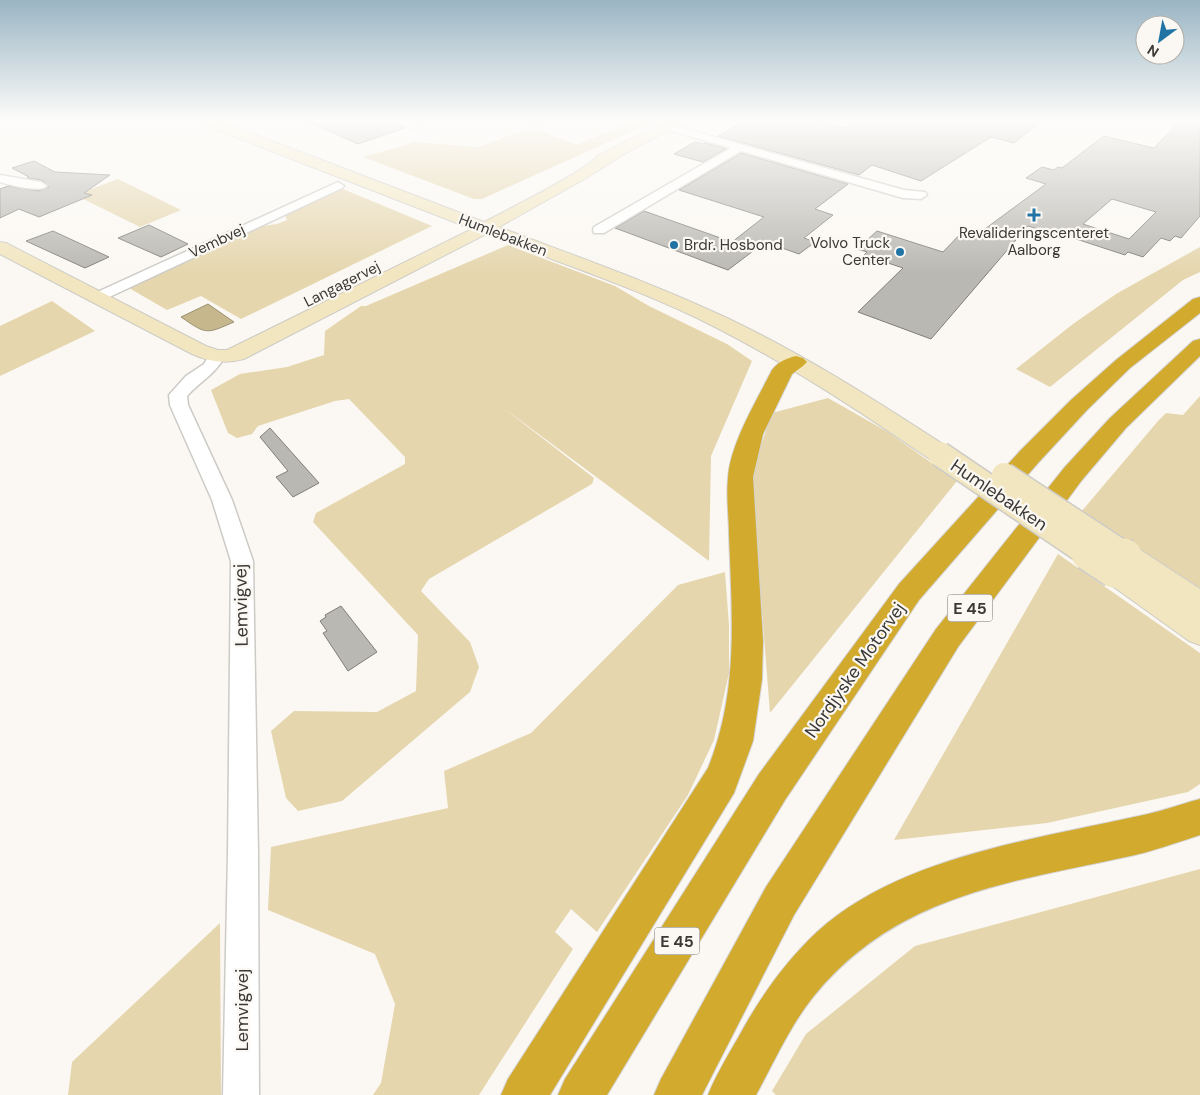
<svg xmlns="http://www.w3.org/2000/svg" width="1200" height="1095" font-family="'DM Sans',sans-serif">
  <rect width="100%" height="100%" fill="#fbf8f3"/>
  <path fill="#e5d6ae" d="M633,120H657L482,199H474L363,157L415,142L478,147L527,129L540,131L577,145Z
    M118,179L181,210L140,227L75,195Z
    M343,189L432,226L241,319L201,296L167,310L129,288L251,228L277,224L287,220L284,213Z
    M508,245L615,286L649,306L727,344L752,361L711,456L709,561L501,406L594,478L592,484L429,579L421,591L470,642L479,667L470,692L342,801L298,811L286,798L271,731L294,711L377,712L416,691L418,635L313,522L316,513L405,464V457L349,399L335,401L258,426L252,434L237,438L228,433L211,390L240,374L287,367L324,355L325,331L361,306H366Z
    M1200,247V272L1183,280L1050,387L1016,369L1073,324L1116,294Z
    M52,301L95,331L0,376V326Z
    M1200,396V588L1081,512L1158,421L1166,413L1183,415Z
    M828,398L888,432L957,481L770,713L753,498L754,466L772,413Z
    M1058,554L1200,653V784L1188,792L1047,823L894,840Z
    M725,572L729,625V673L714,740L688,795L597,932L571,909L555,932L573,949L479,1095H373L381,1083L395,1004L375,954L268,910L271,847L448,808L444,771L531,733L678,585Z
    M1200,869V1095H776L772,1091L806,1034L915,946Z
    M220,923L221,1095H68L72,1062Z"/>
  <path fill="#c6b78d" stroke="#9c9173" d="M208,304L234,322C206,334 207,335 181,317Z"/>
  <path fill="#bab8b2" stroke="#807e79" fill-rule="evenodd" d="M304,120H392L405,128L358,144Z
    M747,120H811L843,128L859,120H1043L1014,143L991,137L921,181L872,165L859,175L718,136Z
    M1181,120H1200V216L1181,238L1175,236L1170,241L1161,238L1143,257L1128,252L1125,255L1067,236L1065,237L1028,226L931,339L858,312L903,268L864,255L867,252L857,249L877,231L943,252L964,230L978,234L1046,184L1026,178L1042,167L1054,170L1058,167L1062,168L1104,136L1154,148ZM1112,199L1156,212L1129,239L1083,224Z
    M695,142L703,144L706,143L726,149L703,162L674,154Z
    M741,153L848,184L815,209L833,215L804,238L815,242L799,254L765,242L728,270L615,228L644,211L732,242L764,217L679,190Z
    M34,161L55,172L110,175L84,193L92,195L39,217L19,209L0,218V189L8,186L38,191L49,187L42,180L27,178L29,177L12,168Z
    M149,225L188,244L161,257L118,238Z
    M53,231L109,257L85,268L26,241Z
    M270,428L319,483L293,497L276,477L288,471L260,437Z
    M341,606L377,652L348,671L323,633L327,631L320,621L326,617L325,615Z"/>
  <g fill="none" stroke-linecap="round" stroke-linejoin="round">
    <defs>
      <path id="street" d="M394,120H408L420,127L419,129H411Z
        M528,120H542L536,124H528Z
        M668,124L904,190L925,192L927,195L921,199L903,198L741,151L604,233H594L593,230L594,227L731,148L664,129V125Z
        M0,175L41,182L47,186C40,193 10,185 0,182Z
        M338,182L344,186L342,188L103,300H93L91,297L93,294Z
        M216,352L222,354L224,357C216,374 199,382 187,396L188,405L232,500L253,561L258,853L259,1095H223L228,853L231,561L212,500L170,405L169,395L186,376L204,364L210,354Z"/>
      <path id="secondary" d="M198,120H217L484,222C505,211 588,170 597,156L670,120H687L624,154L588,177L499,227C575,256 653,283 727,318C805,355 877,401 949,448L952,454L949,460L940,462L931,460C861,412 791,366 715,327C643,290 562,264 486,234L244,359C225,364 210,362 192,354L0,254V242L6,243L206,346L218,350H227L472,229L199,123Z
        M1126,544L1136,547L1200,589V645L1189,641L1104,580L1100,572L1104,564L1115,561L1112,555L1116,547Z"/>
      <path id="highway" d="M1200,297V313L1130,368L1087,410L1038,463L919,600L785,800L607,1095H558L565,1079L759,774L899,584L1020,451L1071,400L1116,360L1193,299Z
        M1200,339V356L1126,428L1082,480L958,647L794,915L702,1095H654L661,1079L766,887L936,629L1064,468L1110,418L1193,341Z
        M796,356L803,358L807,362L803,366L792,374L763,434L753,477L763,641L762,679L753,741L734,793L550,1095H501L508,1079L708,768C739,692 732,616 729,535C729,517 726,497 728,478C730,444 757,400 772,370C778,362 787,358 796,356Z
        M1200,799V835C1178,842 1157,850 1135,855C1014,882 897,893 813,997C790,1026 774,1062 756,1095H708C716,1075 727,1057 738,1038C759,999 784,963 817,932C898,858 1031,840 1134,817C1157,813 1178,805 1200,799Z"/>
    </defs>
    <use href="#street" stroke="#cdcbc6" stroke-width="3"/>
    <use href="#secondary" stroke="#cdcbc6" stroke-width="2"/>
    <use href="#highway" stroke="#d4d3d3" stroke-width="2"/>
    <use href="#street" fill="#fff" fill-rule="evenodd"/>
    <use href="#secondary" fill="#f2e6c0" fill-rule="evenodd"/>
    <use href="#highway" fill="#d2ab2e" fill-rule="evenodd"/>
    <defs>
      <path id="secondary-bridge-far1" d="M940,454L1089,555
        M1004,475L1126,555"/>
      <path id="secondary-bridge" d="M1087,554L1114,572
        M1124,554L1126,555"/>
    </defs>
    <use href="#secondary-bridge-far1" stroke="#cdcbc6" stroke-width="27" stroke-linecap="butt"/>
    <use href="#secondary-bridge" stroke="#cdcbc6" stroke-width="34" stroke-linecap="butt"/>
    <use href="#secondary-bridge-far1" stroke="#f2e6c0" stroke-width="24"/>
    <use href="#secondary-bridge" stroke="#f2e6c0" stroke-width="31"/>
  </g>
  <linearGradient id="sky" x2="0" y2="1"><stop stop-color="#9ab5c4"/><stop offset="0.44" stop-color="#fdfcfa"/><stop offset="1" stop-color="#fdfcfa" stop-opacity="0"/></linearGradient>
  <rect width="1200" height="274" fill="url(#sky)"/>
  <g fill="#2173a4" stroke="#fbf8f3" stroke-width="2">
    <path d="M1031.5 207.5h5v5h5v5h-5v5h-5v-5h-5v-5h5z"/>
    <circle cx="674" cy="245" r="5"/>
    <circle cx="900" cy="252" r="5"/>
  </g>
  <g text-anchor="middle" dominant-baseline="central" stroke-width="4.5" stroke-linejoin="round" paint-order="stroke">
    <g font-size="15" fill="#3a3937" stroke="#fbf8f3">
      <text x="1034" y="233">Revalideringscenteret<tspan x="1034" dy="17">Aalborg</tspan></text>
      <text x="890" y="243" text-anchor="end">Volvo Truck<tspan x="890" dy="17">Center</tspan></text>
      <text x="684" y="245" text-anchor="start">Brdr. Hosbond</text>
    </g>
    <g font-size="15" fill="#3a3937" stroke="#fbf8f3">
      <text transform="translate(503 235) rotate(21)">Humlebakken</text>
      <text transform="translate(217 241) rotate(-25)">Vembvej</text>
      <text transform="translate(342 284) rotate(-27)">Langagervej</text>
    </g>
    <g fill="#fbf8f3" stroke="#74726f" stroke-width="1">
      <rect x="947.5" y="594.5" width="45" height="27" rx="4"/>
      <rect x="654.5" y="927.5" width="45" height="27" rx="4"/>
    </g>
    <g font-size="16" font-weight="bold" fill="#3a3937">
      <text x="970" y="608">E 45</text>
      <text x="677" y="941">E 45</text>
    </g>
    <g font-size="18" fill="#3a3937" stroke="#fbf8f3">
      <text transform="translate(999 495) rotate(34)">Humlebakken</text>
      <text transform="translate(241 605) rotate(-91)">Lemvigvej</text>
      <text transform="translate(855 670) rotate(-55)">Nordjyske Motorvej</text>
      <text transform="translate(242 1010) rotate(-90)">Lemvigvej</text>
    </g>
  </g>
  <g transform="translate(1160 40) rotate(212)"><circle r="24" fill="#fbf8f3" stroke="#aeaca8"/>
  <path d="M0-4L9 19L0 12L-9 19Z" fill="#2173a4"/>
  <text y="-8" font-size="14" font-weight="bold" text-anchor="middle" fill="#3a3937">N</text>
  </g>
</svg>
